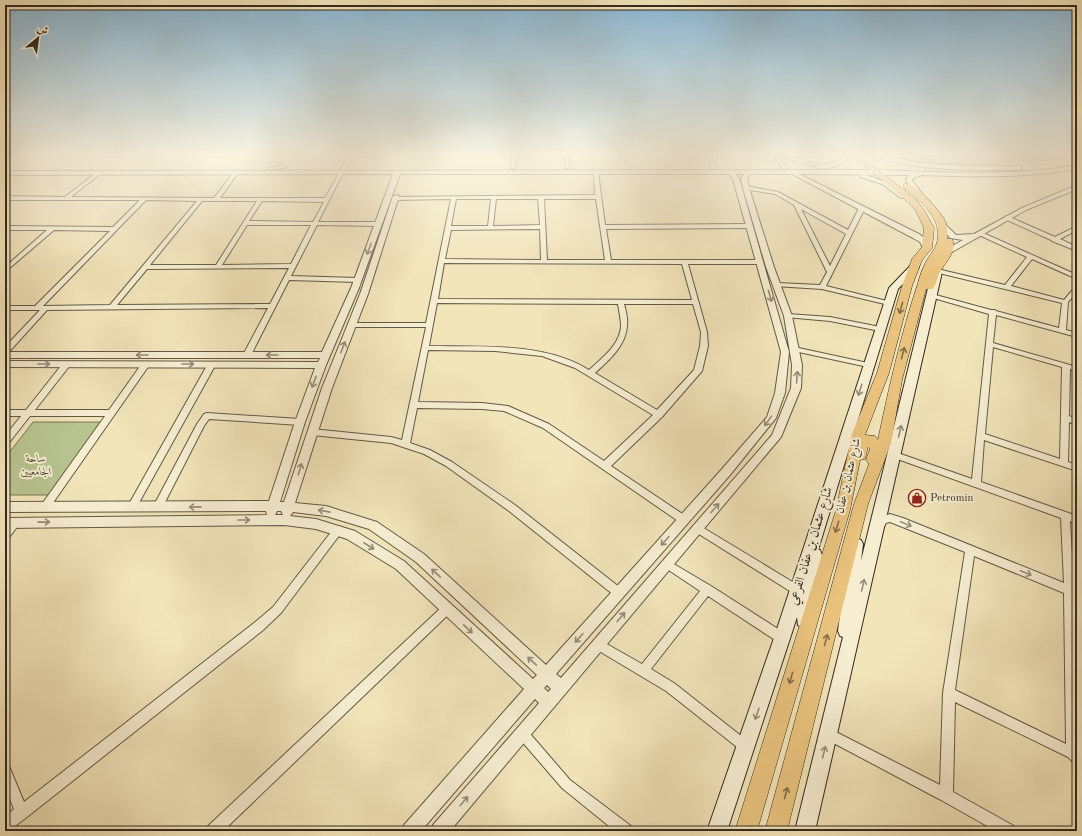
<svg xmlns="http://www.w3.org/2000/svg" width="1082" height="836" font-family="'Old Standard TT',Amiri,serif">
  <rect width="100%" height="100%" fill="#f2e5ba"/>
  <filter id="stains"><feTurbulence type="fractalNoise" baseFrequency=".005" numOctaves="4"/><feColorMatrix values="0 0 0 0 .2 0 0 0 0 .09 0 0 0 0 .02 0 0 0 .5 -.17"/></filter>
  <radialGradient id="worn" r=".72"><stop offset=".6" stop-color="#630" stop-opacity="0"/><stop offset="1" stop-color="#630" stop-opacity=".3"/></radialGradient>
  <path fill="#b8c591" stroke="#767858" d="M882,154C917,154 952,158 987,159L993,161V163L989,164L928,163L901,159Z
    M1046,154H1073L1072,156L1069,158C1049,161 1030,163 1010,158Z
    M33,422H101L50,495H5V458Z"/>
  <g fill="none" stroke-linecap="round" stroke-linejoin="round">
    <defs>
      <path id="minor" d="M344,154H348L338,170H334V169Z
        M512,154H516L515,168L513,169L511,168Z
        M564,154H568L570,169L566,168Z
        M705,154H709L717,168V169H713Z
        M773,154H780L825,167L823,168L779,157L787,168L783,169Z
        M594,171L598,172L605,225L750,224L753,226L750,228L606,229L611,260H760L763,262L760,264H688L707,332L708,346L702,371L662,417L611,466L687,517L689,520L687,523L684,524L681,523L543,428L504,411L482,409L417,408L410,443L430,450L452,462L515,505L623,590L624,593L623,596L619,598L615,596L509,511L446,466L424,454L391,443L312,435L309,434L308,432L309,430L312,429L391,437L402,440L426,327H352L349,325L352,323H426L451,199L395,200L393,199V197L595,195ZM456,199H491L488,226H451ZM496,199H538L540,225L493,226ZM544,199H596L605,260H547ZM540,229L541,260L445,259L451,230ZM444,263L682,264L692,300L438,299ZM437,303L618,304C619,311 621,319 621,326C620,345 602,358 589,370C544,342 481,347 429,346ZM624,304H693L701,332L700,346L694,370L657,410L595,373C608,361 626,346 627,326C628,319 626,311 624,304ZM428,350L495,351L542,356L575,368L653,415L604,461L549,424L508,406L482,403L418,402Z
        M97,172L101,173L71,197L214,198L234,172H236L238,173L220,198H325L339,173L341,172L343,173L318,222H379L382,224L379,226L317,225L291,276L358,278L361,280L358,282L289,280L250,357H247L243,355L268,308L47,310L8,353H5V347L40,310H5V306H35L110,231L54,230L5,272V267L47,230H5V226L113,227L140,200H5V196L65,197ZM146,200L197,201L110,305L43,306ZM202,201H257L216,265H150ZM262,201L324,202L313,222L249,221ZM247,225H311L291,264L222,265ZM289,268L270,304L117,305L147,269Z
        M746,186L778,192L848,230L859,208L864,207L865,208L826,286L891,302V304L889,305L822,289L775,286V284L777,283L820,285L827,272L794,205L775,194L744,189V187ZM801,209L846,234L830,266Z
        M1007,216L1055,237L1077,226V230L1060,239L1077,247V251L1052,241L1051,240L1005,219V217Z
        M981,232L1077,275V279L1032,259L1011,286L1064,300L1075,287L1077,286V292L1068,302L1066,330L1077,333V337L996,315L993,343L1077,367V371L1070,369L1069,416L1077,419V425L1069,422L1068,462L1077,465V471L984,440L981,482L1077,516V524L1070,521L1074,590L1077,764L1073,762L1068,757L955,702L953,792L1014,826L1016,831H996L941,800L824,738L822,734L824,730L828,728L832,730L940,785L943,693L965,552L890,522L886,523L883,528L880,529L877,528L875,525L880,517L890,514L903,518L1064,583L1061,518L892,457L891,455L892,453L895,452L972,479L989,314L930,297V295L932,294L991,310H995L996,311L1059,328L1062,303L935,272L934,271L937,269L1005,285L1027,257L979,235V233ZM993,347L1062,367L1060,459L985,434ZM974,556L1064,593L1066,744L955,690Z
        M788,314L830,317L880,327L883,329L880,331L830,321L786,317V315Z
        M791,347H794L868,363L872,365L868,367L794,351L790,349Z
        M64,362H67L71,364L35,410H109L143,362H146L150,364L48,510L45,511L42,510L40,507L42,504L105,416H30L8,444L5,445V436L21,416H5V410H26Z
        M209,362H212L216,364L135,510L132,511L129,510L127,507L129,504Z
        M207,413L300,419L304,422L300,425L209,419L204,426L161,510L158,511L155,510L153,507L197,424L204,414Z
        M15,519L18,520L20,523L8,539L5,540C5,531 5,523 15,519Z
        M697,524L801,587L802,590L801,593L797,595L793,593L694,531L692,528L694,525Z
        M338,526L341,527L343,530L341,533L281,613L262,631L27,817L10,830L5,831V817L14,809L5,786V764L9,766L24,802L254,623L273,607L335,527Z
        M667,560L711,586L786,634L787,638L786,642L782,643L778,642L708,596L651,669L674,683L750,743L752,747L750,751L746,753L742,751L666,691L594,648L593,644L594,640L598,639L642,664L700,591L664,567L662,564L664,561Z
        M447,604L451,606L452,609L451,612L223,831H206L208,826L443,606Z
        M522,727L526,729L570,780L631,826L633,831H615L562,788L518,737L516,733L518,729Z"/>
      <path id="tertiary" d="M289,154H295L286,167L270,170V168L282,165Z
        M844,154H850C846,164 824,173 815,167L837,161Z
        M874,154C887,153 905,161 920,163C953,167 986,166 1019,166L1022,168L1019,170C987,170 898,172 874,154Z
        M1077,165V169C1025,178 974,177 922,175L913,178L912,180L923,195L920,197L909,186L906,180L909,175L799,174L919,234L926,239L931,248L927,250H924L920,242L913,238L792,174H750L747,178L749,188L774,267L792,316L802,365L801,388L781,437L450,831H431L433,825L539,703L535,699L421,831H402L404,825L524,689L396,569L347,539L316,529L284,525L5,528V518L267,515L266,511L5,512V502L269,501L295,422L315,368L5,367V361L318,362L320,358H5V352H322L351,288L393,174L5,175V171L877,170C944,172 1010,177 1077,165ZM400,174H729L733,179L781,352L775,393L767,417L722,469L546,665L424,554L377,522L326,506L295,503L332,388L368,294L399,196L398,195L393,196L360,294L322,388L284,502H280L305,422L326,365L359,288ZM735,174H744L741,178L743,188L766,267L784,316L792,365L791,388L772,435L561,678L556,674L730,475L776,418L785,393L789,352L739,178ZM277,511H281L283,515H275ZM293,512L326,516L369,529L416,562L537,675L533,679L404,561L355,531L316,519L290,516ZM547,685L551,689L548,692L544,688Z
        M863,174L886,182L906,197L901,198L882,184L861,177L860,176Z
        M1077,185V189L1026,210L952,252H946L945,250L963,240L950,238L939,224V222H943L956,235L974,234L1022,208Z"/>
      <path id="secondary" d="M914,264L919,267L898,289L818,550H820L822,555L812,620L810,625L804,628L798,625L797,617L727,831H707L774,638L889,288L911,265Z
        M937,269L942,272L815,831H795L843,637L840,636L838,631L849,544L851,540L856,538L861,540L863,544L861,561L932,272Z"/>
      <path id="primary" d="M851,154H859L916,200L924,210L934,228L932,248L922,260L912,286L889,373L865,435L875,436L878,440C889,387 901,334 918,283C920,275 923,267 927,260C933,251 939,244 938,233C937,213 918,199 904,188V184C916,182 942,213 946,223C947,228 948,234 947,239H952C958,252 944,263 939,274C937,279 936,284 933,289H926L902,380L891,443L868,504L787,831H765L854,504L869,464L866,460L870,449L868,447L865,459L860,460L850,510L757,831H735L836,510L852,434L877,373L902,286L912,259L922,247L924,228L916,211L910,204Z"/>
    </defs>
    <use href="#minor" stroke="#635946" stroke-width="2"/>
    <use href="#tertiary" stroke="#635946" stroke-width="2"/>
    <use href="#secondary" stroke="#332a20" stroke-width="2"/>
    <use href="#primary" stroke="#332a20" stroke-width="1"/>
    <use href="#minor" fill="#f7eed2" fill-rule="evenodd"/>
    <use href="#tertiary" fill="#f7eed2" fill-rule="evenodd"/>
    <use href="#secondary" fill="#f7eed2" fill-rule="evenodd"/>
    <use href="#primary" fill="#e9c27d" fill-rule="evenodd"/>
  </g>
  <defs><path id="oneway-shaft" d="M-6 0H5M1.5-3L5.5 0L1.5 3" fill="none" stroke-width="1.6" stroke-linecap="round" stroke-linejoin="round"/></defs>
  <g stroke="#958c79">
    <use href="#oneway-shaft" transform="translate(369 249) rotate(111)"/>
    <use href="#oneway-shaft" transform="translate(770 296) rotate(74)"/>
    <use href="#oneway-shaft" transform="translate(343 347) rotate(-69)"/>
    <use href="#oneway-shaft" transform="translate(142 355) rotate(-180)"/>
    <use href="#oneway-shaft" transform="translate(272 355) rotate(-180)"/>
    <use href="#oneway-shaft" transform="translate(44 364)"/>
    <use href="#oneway-shaft" transform="translate(188 364)"/>
    <use href="#oneway-shaft" transform="translate(797 377) rotate(-86)"/>
    <use href="#oneway-shaft" transform="translate(314 382) rotate(110)"/>
    <use href="#oneway-shaft" transform="translate(860 390) rotate(108)"/>
    <use href="#oneway-shaft" transform="translate(768 421) rotate(125)"/>
    <use href="#oneway-shaft" transform="translate(900 431) rotate(-77)"/>
    <use href="#oneway-shaft" transform="translate(300 469) rotate(-73)"/>
    <use href="#oneway-shaft" transform="translate(195 507) rotate(179)"/>
    <use href="#oneway-shaft" transform="translate(715 508) rotate(-49)"/>
    <use href="#oneway-shaft" transform="translate(324 511) rotate(-169)"/>
    <use href="#oneway-shaft" transform="translate(244 520)"/>
    <use href="#oneway-shaft" transform="translate(44 522) rotate(-1)"/>
    <use href="#oneway-shaft" transform="translate(906 524) rotate(22)"/>
    <use href="#oneway-shaft" transform="translate(665 541) rotate(132)"/>
    <use href="#oneway-shaft" transform="translate(369 546) rotate(33)"/>
    <use href="#oneway-shaft" transform="translate(436 573) rotate(-137)"/>
    <use href="#oneway-shaft" transform="translate(1026 573) rotate(22)"/>
    <use href="#oneway-shaft" transform="translate(863 585) rotate(-77)"/>
    <use href="#oneway-shaft" transform="translate(621 617) rotate(-49)"/>
    <use href="#oneway-shaft" transform="translate(468 629) rotate(43)"/>
    <use href="#oneway-shaft" transform="translate(579 638) rotate(132)"/>
    <use href="#oneway-shaft" transform="translate(532 661) rotate(-137)"/>
    <use href="#oneway-shaft" transform="translate(757 714) rotate(109)"/>
    <use href="#oneway-shaft" transform="translate(824 752) rotate(-76)"/>
    <use href="#oneway-shaft" transform="translate(464 801) rotate(-50)"/>
  </g>
  <g stroke="#856e4a">
    <use href="#oneway-shaft" transform="translate(901 308) rotate(105)"/>
    <use href="#oneway-shaft" transform="translate(903 353) rotate(-75)"/>
    <use href="#oneway-shaft" transform="translate(837 527) rotate(107)"/>
    <use href="#oneway-shaft" transform="translate(826 640) rotate(-75)"/>
    <use href="#oneway-shaft" transform="translate(791 678) rotate(106)"/>
    <use href="#oneway-shaft" transform="translate(786 793) rotate(-75)"/>
  </g>
  <linearGradient id="sky" x2="0" y2="1"><stop stop-color="#8ab8d5"/><stop offset="0.57" stop-color="#f9f3e0"/><stop offset="1" stop-color="#f9f3e0" stop-opacity="0"/></linearGradient>
  <rect width="1082" height="271" fill="url(#sky)"/>
  <defs>
    <symbol id="shop-ring" viewBox="-11 -11 22 22"><circle r="9.5" fill="#f7eed2" stroke="#8f2418" stroke-width="1.5"/><path d="M-5-2.5h2.3a2.7 3.5 0 0 1 5.4 0H5L5.5 6h-11ZM-1.5-2.5h3a1.5 2.3 0 0 0-3 0Z" fill="#8f2418"/></symbol>
  </defs>
  <g fill-rule="evenodd">
    <use href="#shop-ring" x="907" y="488" width="20" height="20"/>
  </g>
  <g text-anchor="middle" dominant-baseline="central" stroke-width="4" stroke-linejoin="round" paint-order="stroke">
    <g font-size="11" font-style="italic" fill="#54513c" stroke="#f7eed2">
      <text x="36" y="459">ساحة<tspan x="36" dy="13">الجامعيين</tspan></text>
    </g>
    <g font-size="11" fill="#332a20" stroke="#f7eed2">
      <text transform="translate(849 476) rotate(-77)">شارع عثمان بن عفان</text>
    </g>
    <g font-size="11" fill="#332a20" stroke="#f7eed2" text-anchor="start">
      <text x="930" y="498">Petromin</text>
    </g>
    <g font-size="13" fill="#332a20" stroke="#f7eed2">
      <text transform="translate(811 546) rotate(-73)">شارع عثمان بن عفان الفرعي</text>
    </g>
  </g>
  <rect width="1082" height="836" fill="none" stroke="#f2e5ba" stroke-width="20"/>
  <rect x="6" y="6" width="1070" height="824" fill="none" stroke="#332a20" stroke-width="2"/>
  <rect x="10" y="10" width="1062" height="816" fill="none" stroke="#332a20"/>
  <g transform="translate(38 38) rotate(29)" stroke="#f7eed2" stroke-width="3" paint-order="stroke">
  <path d="M0-3L7 15L0 10L-7 15Z" fill="#332a20"/>
  <text y="-6" font-size="11" font-weight="bold" text-anchor="middle" fill="#332a20">ش</text>
  </g>
  <rect width="100%" height="100%" filter="url(#stains)"/>
  <rect width="100%" height="100%" fill="url(#worn)"/>
</svg>
